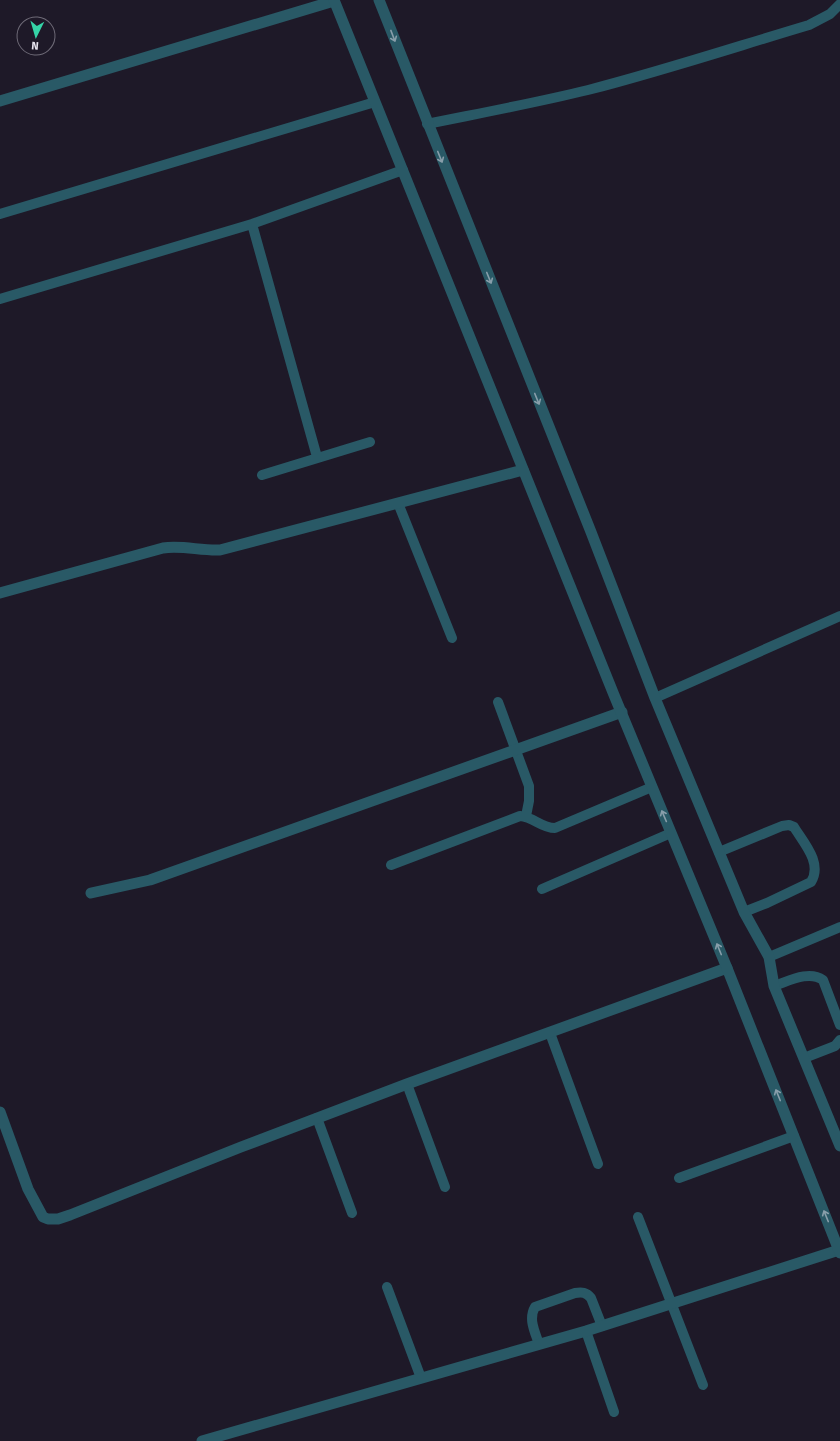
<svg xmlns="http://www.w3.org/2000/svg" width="840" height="1441" font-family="'Fira Sans',sans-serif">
  <rect width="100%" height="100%" fill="#1e1928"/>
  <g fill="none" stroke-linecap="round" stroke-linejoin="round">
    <path stroke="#295966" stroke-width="10" d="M427,124C481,113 535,103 588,90C662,71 735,47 809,25L830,14L840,4
      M0,214L375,102
      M252,224L317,457
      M0,299L252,224L403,170
      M262,475L370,442
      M398,503L452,638
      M655,698L840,616
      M498,702L529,786V801L526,816
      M719,852L782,826L789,825L794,827C803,842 823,863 811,882L767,903L744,912
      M391,865L520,816C534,817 541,828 555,828L652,787
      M542,889L671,833
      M769,957L840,927
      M774,986C789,981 809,970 823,980L840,1025
      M550,1033L598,1164
      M804,1058L835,1046L840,1040
      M407,1084L445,1187
      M317,1118L352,1213
      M679,1178L794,1136
      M638,1217L703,1385
      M387,1287L421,1378
      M586,1331L614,1412
      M539,1344C535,1332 528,1319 535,1307L575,1293C582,1292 586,1292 591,1298L602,1326"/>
    <path stroke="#295966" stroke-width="11" d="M0,101L334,1
      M0,593L163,548C182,545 201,551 220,550L523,470
      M91,893L150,880L622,712
      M0,1112L28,1189L43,1217L48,1219H58L70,1215L241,1147L407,1084L727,968
      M202,1441L586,1331L839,1250"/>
    <path stroke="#295966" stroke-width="11" d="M334,0L614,695L727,968L840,1253
      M379,0L591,532L655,698L744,912L769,957L774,986L840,1146"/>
  </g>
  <defs><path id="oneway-shaft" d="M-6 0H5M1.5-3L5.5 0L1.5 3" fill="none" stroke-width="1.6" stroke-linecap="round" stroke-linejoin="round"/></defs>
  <g stroke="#889eaa">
    <use href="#oneway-shaft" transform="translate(393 36) rotate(69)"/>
    <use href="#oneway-shaft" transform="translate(440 157) rotate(68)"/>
    <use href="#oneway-shaft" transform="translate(489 278) rotate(68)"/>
    <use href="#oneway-shaft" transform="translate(537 399) rotate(68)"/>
    <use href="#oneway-shaft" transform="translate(664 816) rotate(-113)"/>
    <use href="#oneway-shaft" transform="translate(719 949) rotate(-112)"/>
    <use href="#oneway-shaft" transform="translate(778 1095) rotate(-112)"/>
    <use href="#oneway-shaft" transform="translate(826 1216) rotate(-112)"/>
  </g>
  <g transform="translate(36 36) rotate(185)"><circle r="19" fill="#1e1928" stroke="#6e6a77"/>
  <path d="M0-3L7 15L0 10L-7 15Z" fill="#35d4a7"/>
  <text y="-6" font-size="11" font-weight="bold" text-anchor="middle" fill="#e6e3ee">N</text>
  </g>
</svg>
